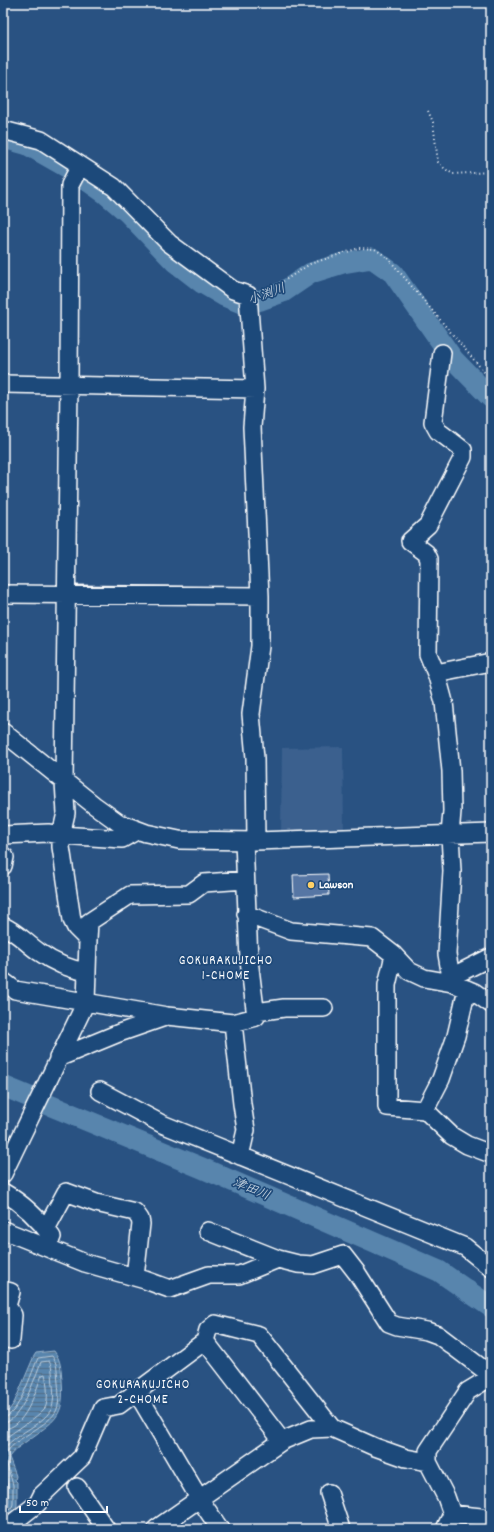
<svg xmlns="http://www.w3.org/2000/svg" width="494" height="1532" font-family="Dekko,'Klee One',sans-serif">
  <defs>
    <pattern id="water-rules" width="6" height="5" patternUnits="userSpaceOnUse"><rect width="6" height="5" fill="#5885ad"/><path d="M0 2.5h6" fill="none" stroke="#536e86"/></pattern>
  </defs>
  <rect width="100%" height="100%" fill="#295282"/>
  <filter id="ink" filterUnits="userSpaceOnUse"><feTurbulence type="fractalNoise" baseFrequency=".025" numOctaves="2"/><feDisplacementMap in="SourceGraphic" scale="8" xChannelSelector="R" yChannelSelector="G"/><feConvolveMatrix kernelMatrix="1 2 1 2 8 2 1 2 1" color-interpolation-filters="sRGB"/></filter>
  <g filter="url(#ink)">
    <path fill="#3a608e" d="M343,747L344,829L281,831L282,748Z"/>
    <path fill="url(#water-rules)" stroke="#9bb6ce" d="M54,1351C61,1360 61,1369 62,1380C65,1418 55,1420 27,1441C20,1446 14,1450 9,1457L16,1476L15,1480L17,1482V1505L15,1510L3,1516V1416L10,1409L14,1403L34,1356L36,1353Z"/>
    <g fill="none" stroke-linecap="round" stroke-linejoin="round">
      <path stroke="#bccede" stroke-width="1" d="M3,1418C18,1417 32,1371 38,1358L52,1356C58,1363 57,1374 58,1383C59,1392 60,1406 55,1413C45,1428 6,1442 5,1458L13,1485V1504L12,1507L3,1512
        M3,1423C21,1422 35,1377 41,1362L49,1361C53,1368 52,1377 53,1385C54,1392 54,1404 51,1410C41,1426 14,1434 3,1450
        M3,1429C25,1429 35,1392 42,1375L45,1374C47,1381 49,1402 45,1408C37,1418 14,1431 3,1440
        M3,1468L8,1486V1503L3,1506"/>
      <path stroke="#5885ad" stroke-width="21" d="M3,138L28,145L72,170L106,194L127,212L175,262L202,283L224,296L244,304L261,300L283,292L311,273L343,263L372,258L393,273L453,359L491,398
        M3,1086L202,1168L439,1271L491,1307"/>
    </g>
    <path fill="#5676a4" stroke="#fff" d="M328,874L329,895L294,897L293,875Z"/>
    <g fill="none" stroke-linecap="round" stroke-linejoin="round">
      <defs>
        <path id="minor" d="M3,130L41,140L114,187L169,243L233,290L248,295L255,389L252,427L260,596V646L251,714L255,758L256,841
          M442,353L433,422L438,431L463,450V457L428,525L410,541L426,553L429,559L428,654L437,676L444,702L451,771L452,811L450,835L452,871L447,954L452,983
          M3,384L255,389
          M3,594L260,596
          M436,673L491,662
          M3,732L94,805L119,823L146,833L179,840L256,841L491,833
          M3,835L48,833L61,835L122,839L138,830
          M3,857H5L3,866
          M246,914L291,931L372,938L394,955L409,971L424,978L452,983L474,992L491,1004
          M3,926C17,932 26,943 39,952C54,963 68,969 87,972
          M88,940L89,922L130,895L189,894L204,883L245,880
          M394,955L387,985V1107L425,1110L452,1136L467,1145L491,1154
          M3,981L15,990L167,1016L233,1023L256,1017L249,960L244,841
          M452,983L457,974L491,957
          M256,1012L284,1008H324
          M233,1023L242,1104L246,1130L240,1156
          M58,1058L119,1033L165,1017
          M100,1091L162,1124L465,1247L491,1268
          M425,1110L441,1079L456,1036L467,989
          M3,1174L86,1002L88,940L76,928L72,920L61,847V835L66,813L64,782L69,385L70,185L80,166
          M3,1192C22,1203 39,1219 52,1237
          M46,1229L66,1192L96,1203L135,1212L140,1219L141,1224L135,1277
          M3,1230L85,1263L145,1280L170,1289L209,1275H239L278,1259L298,1264L313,1265L343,1255L357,1273L389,1323L397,1326L427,1331L438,1335L491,1375
          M208,1231L278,1259
          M3,1290L11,1292L7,1306L13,1315L11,1340
          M205,1341L282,1441
          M136,1391L199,1498L220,1529
          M77,1487L106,1529
          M329,1493L341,1529
          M452,1514L481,1517L491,1523
          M5,1529L38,1503L42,1495L82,1457L103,1408L119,1405L205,1341L208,1330L215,1324L259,1335L332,1428
          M156,1529L282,1441L311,1429L332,1428L375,1447L406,1458L428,1462
          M445,1529L452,1514L446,1497L428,1462V1451L468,1391L491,1377"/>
      </defs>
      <use href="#minor" stroke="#fff" stroke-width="20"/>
      <path stroke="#fff" stroke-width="2" stroke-dasharray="1 3" stroke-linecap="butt" d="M428,111L433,122L438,162L445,169L453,174L491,172
        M261,291L276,286L310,264L359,248L375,249L387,257L491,380"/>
      <use href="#minor" stroke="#1f4a7a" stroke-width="17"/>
    </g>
  </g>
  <circle fill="#ffd166" stroke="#1f4a7a" stroke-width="1.5" cx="311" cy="885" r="4"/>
  <g text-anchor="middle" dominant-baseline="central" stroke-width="3.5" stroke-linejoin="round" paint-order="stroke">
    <g font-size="12" font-weight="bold" fill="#fff" stroke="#1f4a7a" text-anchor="start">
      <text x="319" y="885">Lawson</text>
    </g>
    <g font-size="13" font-style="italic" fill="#d5e0ea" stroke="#1f4a7a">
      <text transform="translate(267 295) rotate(-20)">小渕川</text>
      <text transform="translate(251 1190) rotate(23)">津田川</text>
    </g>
    <g font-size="13" letter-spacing="1" fill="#fff" stroke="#1f4a7a">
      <text x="226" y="961">GOKURAKUJICHO<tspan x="226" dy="15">1-CHOME</tspan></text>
      <text x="143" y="1385">GOKURAKUJICHO<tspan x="143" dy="15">2-CHOME</tspan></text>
    </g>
  </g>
  <rect width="494" height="1532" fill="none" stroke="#1f4a7a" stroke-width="16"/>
  <rect x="8" y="8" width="478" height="1516" fill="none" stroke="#fff" stroke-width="1.5" filter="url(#ink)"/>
  <path d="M20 1506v6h87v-6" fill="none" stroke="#ffffff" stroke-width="2"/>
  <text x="26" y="1506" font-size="12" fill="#ffffff" stroke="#1f4a7a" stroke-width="3" paint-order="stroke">50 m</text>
</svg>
